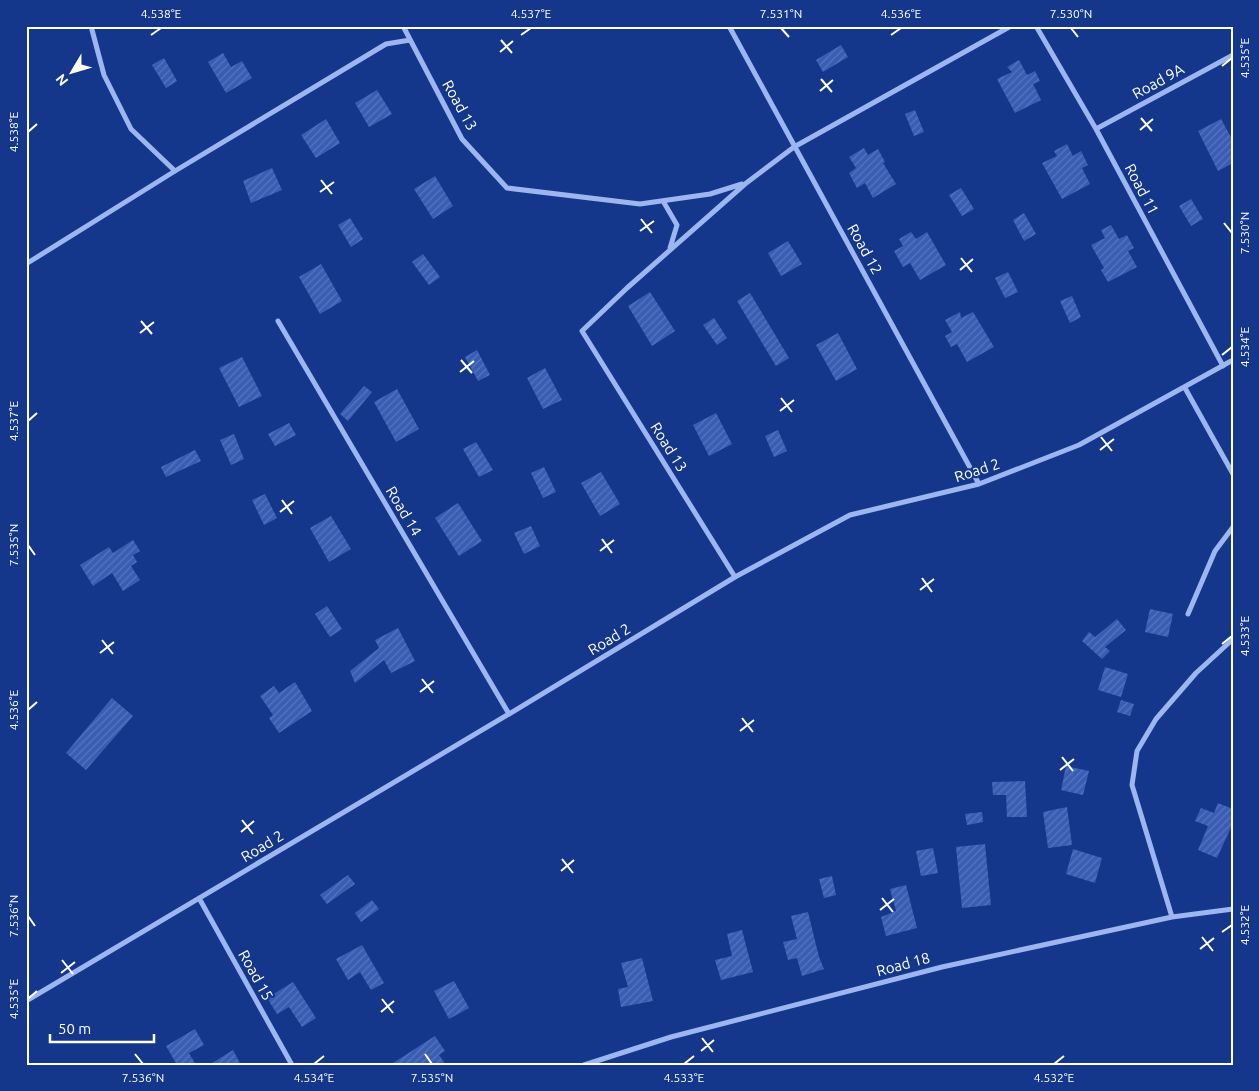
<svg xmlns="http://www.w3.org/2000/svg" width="1259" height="1091" font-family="Ubuntu,sans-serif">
  <defs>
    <pattern id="building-hatch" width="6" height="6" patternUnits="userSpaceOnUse" patternTransform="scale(1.25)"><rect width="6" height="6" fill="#385db3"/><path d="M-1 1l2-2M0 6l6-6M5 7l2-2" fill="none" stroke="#5675be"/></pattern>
  </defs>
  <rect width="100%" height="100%" fill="#14378c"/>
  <path fill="url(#building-hatch)" d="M841,45L848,57L823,72L816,60Z
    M223,53L231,67L242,61L252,78L226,93L208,62Z
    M164,58L177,81L166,88L152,65Z
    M1019,60L1027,75L1035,71L1040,81L1033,84L1041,100L1015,113L997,79L1012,72L1007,67Z
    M377,90L392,114L369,127L355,103Z
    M915,110L924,132L914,136L905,114Z
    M326,119L340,143L316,158L301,135Z
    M1221,119L1233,141V163L1218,171L1198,131Z
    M1067,144L1073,156L1081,151L1088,165L1082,168L1090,184L1062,199L1042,163L1057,156L1054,151Z
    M864,148L868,155L878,149L885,162L883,163L896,184L873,198L865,183L857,188L849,173L856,168L849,157Z
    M272,168L282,190L251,203L243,181Z
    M435,176L453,206L433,219L414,189Z
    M961,188L974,209L962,216L949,195Z
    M1191,199L1203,219L1191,226L1179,206Z
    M1024,213L1036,234L1024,241L1013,220Z
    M350,218L363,239L351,247L338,225Z
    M1111,225L1119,239L1127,235L1134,248L1128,251L1137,267L1108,282L1101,270L1104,268L1091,245L1105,238L1101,230Z
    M911,232L916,239L927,232L946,265L920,280L910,263L903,267L894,251L903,246L899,239Z
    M788,241L802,264L781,276L768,253Z
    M423,254L440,277L429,285L412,262Z
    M321,264L342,301L320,314L299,277Z
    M1008,272L1018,292L1005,298L995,278Z
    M650,292L675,331L652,346L628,306Z
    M750,293L789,358L776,366L737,301Z
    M1072,296L1081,317L1070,323L1060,301Z
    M960,312L961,318L973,312L994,347L967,362L957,344L951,347L945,336L952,332L945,320Z
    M714,318L727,338L717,345L703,325Z
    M838,333L857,369L836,381L816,345Z
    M477,350L490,375L478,381L465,357Z
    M242,357L262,396L239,407L219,368Z
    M545,368L562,400L543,409L527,378Z
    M364,386L372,392L348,421L340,414Z
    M397,389L419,429L396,442L374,402Z
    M716,413L732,444L709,456L693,425Z
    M289,423L296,435L275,446L268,434Z
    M778,430L787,451L774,457L765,436Z
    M234,434L244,459L231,465L220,440Z
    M476,442L493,470L479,477L463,449Z
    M195,450L201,461L166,477L161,467Z
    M544,467L556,492L543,498L531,473Z
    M601,472L620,504L600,516L581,483Z
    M265,494L277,518L264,525L252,500Z
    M458,503L482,541L459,556L435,518Z
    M331,516L351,549L329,562L310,528Z
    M531,526L540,546L524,554L514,533Z
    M133,540L140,551L133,555L137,562L131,566L140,580L123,591L112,573L93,586L80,565L109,547L113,553Z
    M327,606L342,629L330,637L315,614Z
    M1150,609L1173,614L1168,637L1145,632Z
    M1117,619L1126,630L1105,647L1110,651L1102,659L1082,641L1089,632L1095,637Z
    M398,628L415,661L391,673L384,660L355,683L350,671L379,648L375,640Z
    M1105,667L1128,674L1121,697L1098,690Z
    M295,682L312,711L279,733L269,718L273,715L260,696L274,686L279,693Z
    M112,698L133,716L86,770L66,753Z
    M1121,700L1134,704L1130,716L1117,712Z
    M1066,766L1089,771L1083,795L1061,790Z
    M1025,781L1027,817H1007L1006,795H993L992,782Z
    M1218,803L1233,809V823L1217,858L1198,850L1208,826L1195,821L1201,808L1214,813Z
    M1067,807L1072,845L1048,848L1043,812Z
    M982,812L983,822L967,825L965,814Z
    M985,844L991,905L962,908L956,847Z
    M933,848L938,873L921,876L916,851Z
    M1073,849L1102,858L1095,883L1066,874Z
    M348,875L355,884L327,904L320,895Z
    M832,876L836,895L824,898L819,879Z
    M906,885L917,928L886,936L881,917L896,911L890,889Z
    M372,900L379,909L361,922L355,913Z
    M808,912L819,957L824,969L802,976L797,958L788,960L783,942L797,939L791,916Z
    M742,930L753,972L721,980L715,960L732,956L727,934Z
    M362,945L384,983L371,990L360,972L348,980L336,959Z
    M642,958L653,1001L621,1007L618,989L628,987L621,963Z
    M454,981L469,1008L449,1019L434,991Z
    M293,982L316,1018L302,1027L289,1007L277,1014L267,998Z
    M195,1029L204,1045L189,1053L196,1065H177L166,1046Z
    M435,1036L445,1051L439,1055L446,1065H390Z
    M233,1050L241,1065H209Z"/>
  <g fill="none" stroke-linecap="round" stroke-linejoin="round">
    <path stroke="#9db6f0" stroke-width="5" d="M91,26L104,75L131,129L175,171
      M403,26L462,139L507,188L640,204L710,194L742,184
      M729,26L979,484
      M1036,26L1096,129L1223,366
      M1096,129L1233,55
      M663,201L677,225L670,248
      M26,264L175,171L386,44L410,40
      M278,321L509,714
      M1185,388L1233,474
      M735,577L582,331L627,288L745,184L794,147L1011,26
      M1188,614L1215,551L1233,527
      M199,898L292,1065
      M1172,917L1132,785L1137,751L1156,719L1196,673L1233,639
      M26,1001L509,714L735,577L850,515L979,484L1079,445L1233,360
      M584,1065L671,1037L942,967L1172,917L1233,909"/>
  </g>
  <path fill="none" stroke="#fff" stroke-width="2" d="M781,28L789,37M1071,28L1078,37M151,35L161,28M521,35L531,28M891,35L901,28M501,40L512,53M500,52L513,41M1222,66L1232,58M821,79L832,92M820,91L833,80M1141,118L1152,131M1140,130L1153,119M28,132L37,124M321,180L332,194M320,192L334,182M641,219L652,233M1224,223L1232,233M640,231L654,221M961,258L972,272M960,270L973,259M141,321L152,334M140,333L154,322M1222,355L1232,347M461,360L472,373M460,372L474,361M781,398L792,412M780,411L794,400M28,421L37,413M1101,437L1112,451M1100,450L1114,439M282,500L292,514M280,512L294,501M602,539L612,553M28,545L35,555M600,551L614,540M922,578L932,592M920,590L934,579M102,640L113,654M1222,644L1232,636M100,653L114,642M422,679L433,693M420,692L434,681M28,710L37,702M742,718L753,732M740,731L754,720M1062,757L1073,771M1060,770L1074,759M242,820L253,834M241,832L254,821M562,859L573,873M561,871L574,860M882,898L893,912M880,910L894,899M28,916L35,926M1222,932L1232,925M1202,937L1213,951M1200,949L1214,938M62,960L73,974M61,973L75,962M28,999L37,991M382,999L393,1013M381,1012L394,1001M702,1038L713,1052M701,1051L714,1040M135,1054L143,1064M425,1054L432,1064M314,1064L324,1056M684,1064L694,1056M1054,1064L1064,1056"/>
  <g text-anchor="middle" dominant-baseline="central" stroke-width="4.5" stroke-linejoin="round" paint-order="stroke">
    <g font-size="15" fill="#fff" stroke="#14378c">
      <text transform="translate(1158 81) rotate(-29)">Road 9A</text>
      <text transform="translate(460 105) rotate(61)">Road 13</text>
      <text transform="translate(1142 189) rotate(62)">Road 11</text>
      <text transform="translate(865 249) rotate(61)">Road 12</text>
      <text transform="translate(669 447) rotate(58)">Road 13</text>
      <text transform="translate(977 470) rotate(-18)">Road 2</text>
      <text transform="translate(404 511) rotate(59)">Road 14</text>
      <text transform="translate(609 639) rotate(-31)">Road 2</text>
      <text transform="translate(262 846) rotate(-31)">Road 2</text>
      <text transform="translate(903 964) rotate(-15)">Road 18</text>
      <text transform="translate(256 975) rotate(61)">Road 15</text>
    </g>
  </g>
  <rect width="1259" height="1091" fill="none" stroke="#14378c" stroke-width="55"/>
  <g transform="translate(72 72) rotate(232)" stroke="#14378c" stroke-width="4" paint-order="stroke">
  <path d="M0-4L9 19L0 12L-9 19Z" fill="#ffffff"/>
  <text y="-8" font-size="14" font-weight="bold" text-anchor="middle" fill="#ffffff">N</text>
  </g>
  <path d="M50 1034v8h104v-8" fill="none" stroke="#ffffff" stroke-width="2.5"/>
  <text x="58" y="1034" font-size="15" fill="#ffffff" stroke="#14378c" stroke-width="4" paint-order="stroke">50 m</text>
  <rect x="28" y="28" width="1204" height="1036" fill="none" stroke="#fff" stroke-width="2"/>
  <g font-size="12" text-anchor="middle" fill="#fff">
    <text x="161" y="18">4.538°E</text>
    <text x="531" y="18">4.537°E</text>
    <text x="781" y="18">7.531°N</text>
    <text x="901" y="18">4.536°E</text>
    <text x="1071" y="18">7.530°N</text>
    <text transform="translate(1245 58) rotate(-90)" y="4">4.535°E</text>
    <text transform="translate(14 132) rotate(-90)" y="4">4.538°E</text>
    <text transform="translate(1245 233) rotate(-90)" y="4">7.530°N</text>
    <text transform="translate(1245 347) rotate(-90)" y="4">4.534°E</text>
    <text transform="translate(14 421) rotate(-90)" y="4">4.537°E</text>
    <text transform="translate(14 545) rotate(-90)" y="4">7.535°N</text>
    <text transform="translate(1245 636) rotate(-90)" y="4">4.533°E</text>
    <text transform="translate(14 710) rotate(-90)" y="4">4.536°E</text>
    <text transform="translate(14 916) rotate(-90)" y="4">7.536°N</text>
    <text transform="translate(1245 925) rotate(-90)" y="4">4.532°E</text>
    <text transform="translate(14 999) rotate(-90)" y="4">4.535°E</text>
    <text x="143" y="1082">7.536°N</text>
    <text x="314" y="1082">4.534°E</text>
    <text x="432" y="1082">7.535°N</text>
    <text x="684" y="1082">4.533°E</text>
    <text x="1054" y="1082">4.532°E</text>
  </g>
</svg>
